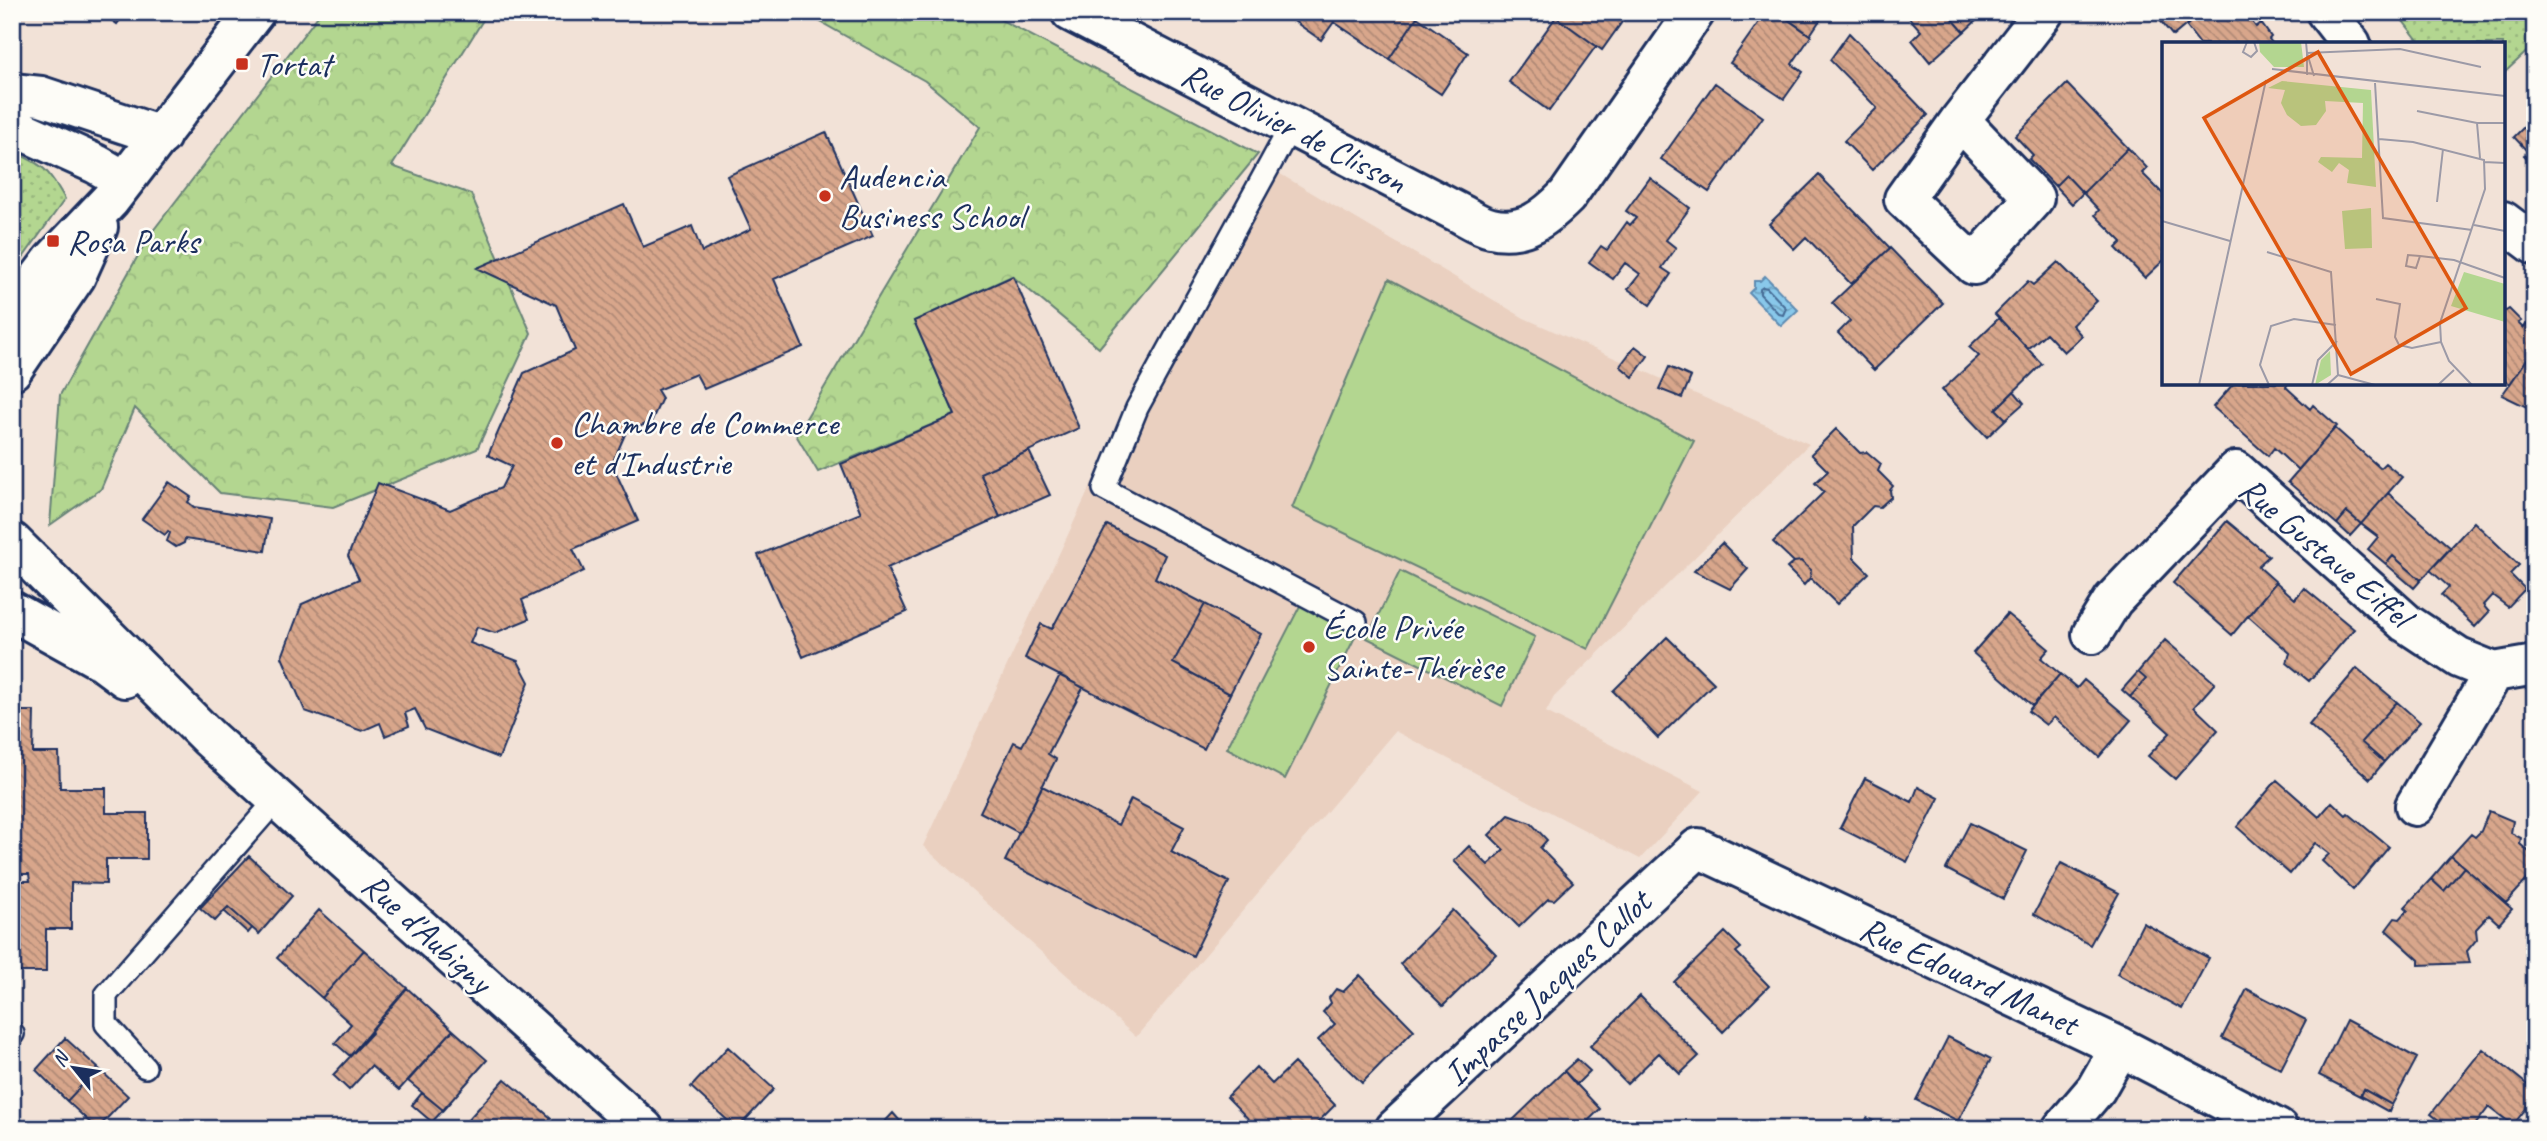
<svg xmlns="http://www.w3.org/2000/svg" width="2547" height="1141" font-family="Caveat,sans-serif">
  <defs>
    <pattern id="forest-crowns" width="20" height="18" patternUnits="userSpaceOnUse" patternTransform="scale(1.75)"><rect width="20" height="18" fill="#b3d690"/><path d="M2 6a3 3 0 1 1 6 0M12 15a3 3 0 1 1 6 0" fill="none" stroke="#99b87f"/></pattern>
    <pattern id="park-dots" width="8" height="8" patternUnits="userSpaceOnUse" patternTransform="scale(1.75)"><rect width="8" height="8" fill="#b3d690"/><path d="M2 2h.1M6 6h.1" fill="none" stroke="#99b87f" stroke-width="1.8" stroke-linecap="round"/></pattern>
    <pattern id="water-waves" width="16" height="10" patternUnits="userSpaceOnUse" patternTransform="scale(1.75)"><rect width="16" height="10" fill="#89c8ea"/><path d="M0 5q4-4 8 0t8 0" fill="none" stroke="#6fa3c1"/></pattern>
    <pattern id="building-back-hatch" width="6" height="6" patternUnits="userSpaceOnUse" patternTransform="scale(1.75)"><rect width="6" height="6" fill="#d8a68b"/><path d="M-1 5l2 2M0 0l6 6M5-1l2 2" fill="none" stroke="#ae8875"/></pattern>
  </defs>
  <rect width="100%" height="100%" fill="#f2e2d7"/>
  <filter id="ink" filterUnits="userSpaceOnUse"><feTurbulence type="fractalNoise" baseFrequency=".0143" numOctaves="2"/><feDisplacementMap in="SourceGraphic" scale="14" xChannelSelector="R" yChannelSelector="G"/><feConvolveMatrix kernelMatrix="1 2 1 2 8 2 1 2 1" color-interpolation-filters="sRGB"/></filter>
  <g filter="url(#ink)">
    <path fill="#ead0c0" d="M1260,162L1524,318L1809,444L1554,697L1546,712L1703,791L1640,859L1395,731L1136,1037L923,846L1133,395Z"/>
    <path fill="#b3d690" stroke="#678277" stroke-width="2" d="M1389,279L1694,441L1588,649L1292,508Z
      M1400,571L1535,637L1502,706L1367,638Z
      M1304,598L1360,627L1285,779L1227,748Z"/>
    <path fill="url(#forest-crowns)" stroke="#678277" stroke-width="2" d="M321,12H488L392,166L471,194L531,333L477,449L333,507L220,493L135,408L101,489L50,525L60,395L149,236Z
      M803,12H986L1258,154L1099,348L1012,276L914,321L955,415L818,472L796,435L980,127L925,81Z"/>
    <path fill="url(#park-dots)" stroke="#678277" stroke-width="2" d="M2396,12H2535V44L2503,74V44H2421Z
      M12,151C44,165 48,169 65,199L12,273Z"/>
    <path fill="url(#water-waves)" stroke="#5d8bb2" stroke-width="2" d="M1765,276L1798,310L1781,326L1749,293L1754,288V281H1760Z"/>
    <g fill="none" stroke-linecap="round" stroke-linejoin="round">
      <path stroke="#476c96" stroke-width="2" d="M1763,287L1767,288L1786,308L1783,315L1779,314L1760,294V289Z"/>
    </g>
    <path fill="url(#building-back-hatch)" stroke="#1b2f5e" stroke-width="2" d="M100,12H126L117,24Z
      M1281,12H1341L1321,40Z
      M1341,12H1411L1417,17L1389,59L1334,22Z
      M1549,12H1629L1602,50Z
      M1766,12H1777L1811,36L1792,64L1803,72L1784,99L1730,63Z
      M1778,12H1815L1822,17L1810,35Z
      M1904,12H1959L1952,18L1964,32L1930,62L1912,40L1921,31Z
      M1959,12H1975L1979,18L1964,32L1952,18Z
      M2153,12H2202L2173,36Z
      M2202,12H2259L2261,15L2252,22L2256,27L2261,23L2271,37L2269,39L2273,44H2200L2186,26Z
      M1417,17L1468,53L1441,94L1389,59Z
      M1556,17L1596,46L1549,111L1509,82Z
      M1849,33L1928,115L1872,170L1844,141L1877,108L1830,60Z
      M1715,83L1763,117L1709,192L1661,159Z
      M2067,84L2128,148L2083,193L2066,175L2055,186L2029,159L2033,155L2015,136Z
      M2535,116V166L2524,155L2528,152L2514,137Z
      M826,132L873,236L774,279L803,347L704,389L696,374L657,390L662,398L651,422L626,432L612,464L638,521L573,549L584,571L522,600L529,619L495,633L477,627L470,643L518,661L529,682L499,758L425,729L415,709L405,713L409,726L385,736L380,723L362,731L305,711L282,657L302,604L359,579L348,556L378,483L450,510L501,488L512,466L488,455L524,373L575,350L556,305L477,268L624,204L643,247L692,226L702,252L751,229L727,176Z
      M2128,148L2147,168L2142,173L2164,195V260L2145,278L2116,248L2122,242L2095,215L2099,210L2083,193Z
      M1819,175L1890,248L1851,284L1806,237L1794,249L1769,224Z
      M2066,175L2083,193L2072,204L2055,186Z
      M1650,178L1690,208L1666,240L1676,248L1662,268L1671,274L1650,305L1628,289L1640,274L1625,263L1613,279L1589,262L1601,246L1607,250L1627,222L1630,225L1636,218L1626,211Z
      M1890,248L1943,303L1874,370L1838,333L1850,321L1832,303Z
      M2058,262L2097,301L2072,325L2082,336L2064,352L2046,333L2028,349L1995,314L2028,281L2033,285Z
      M1013,276L1079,428L980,473L1000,517L887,568L907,612L803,657L758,555L861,513L841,464L955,415L914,321Z
      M2509,309L2521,321L2518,323L2523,328L2531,321L2535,323V348L2510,384L2503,378V310L2506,311Z
      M1999,318L2042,364L1996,409L2006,419L1987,437L1942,390L1979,356L1969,347Z
      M1635,346L1648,356L1633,377L1620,366Z
      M2535,348V411L2502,395Z
      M1669,367L1691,377L1682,398L1659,389Z
      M2234,383H2288L2286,387L2310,409L2313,405L2337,426L2298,470L2274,448L2268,456L2213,407Z
      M2014,391L2024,403L2006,419L1996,409Z
      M2335,428L2380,468L2385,463L2402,477L2361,524L2347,512L2337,524L2288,482Z
      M1836,429L1860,453L1867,452L1881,464L1878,471L1893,486L1890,490L1891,497L1880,507L1873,506L1853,526L1854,558L1869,573L1837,604L1810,578L1811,570L1801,561L1794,562L1773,542L1824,492L1815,483L1828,471L1811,454Z
      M1029,451L1050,495L1000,517L980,473Z
      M169,482L191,497L188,502L194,507L270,519L265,551L185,539L184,543L176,547L167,541L170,533L168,531L165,535L142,519Z
      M2388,493L2451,548L2421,580L2393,556L2386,564L2368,549L2378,537L2361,524Z
      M2347,512L2361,524L2350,536L2337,524Z
      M2227,521L2269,556L2258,566L2276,582L2232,635L2173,583Z
      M2474,522L2519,565L2510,574L2525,589L2508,607L2492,595L2483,605L2489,612L2475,627L2441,595L2449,587L2430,570Z
      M1107,525L1165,555L1155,578L1205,604L1173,663L1230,694L1204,749L1025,658L1041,624L1052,629Z
      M1722,543L1748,569L1730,589L1694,571Z
      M2393,556L2421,580L2414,588L2386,564Z
      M1801,561L1811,570L1810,578L1804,585L1787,568L1794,562Z
      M2276,582L2295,599L2304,588L2354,629L2309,681L2287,663L2290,653L2248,616Z
      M1205,604L1261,634L1230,694L1173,663Z
      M2007,614L2049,649L2041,658L2060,674L2033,706L1973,653Z
      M1667,637L1714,683L1658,738L1613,691Z
      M2165,640L2215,683L2194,707L2218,730L2175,779L2148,756L2170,733L2130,697L2146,679L2138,672Z
      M2357,668L2397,702L2361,742L2384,762L2370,779L2309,725Z
      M2138,672L2146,679L2130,697L2122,690Z
      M2060,674L2077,688L2084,680L2131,720L2099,757L2054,717L2046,725L2028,711Z
      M1060,675L1083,688L1048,754L1056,759L1019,833L980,812L1014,742L1022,746Z
      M2397,702L2420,722L2384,762L2361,742Z
      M12,711H34L33,753H59L60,788H106V813H147V859H106V884L71,883V929H46V972H12V881H30L29,874H15L16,823H12Z
      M1865,778L1912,802L1918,787L1939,798L1907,862L1840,828Z
      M2277,780L2319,817L2332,802L2346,815L2348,813L2389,847L2353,890L2322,861L2329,854L2315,843L2290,874L2237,827Z
      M1042,786L1118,825L1131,799L1184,827L1171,852L1229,882L1193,956L1005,861Z
      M2489,811L2513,821L2511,833L2521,838L2520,844L2535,857V871L2506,903L2451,856L2471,834L2475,837L2481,831Z
      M1509,815L1531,823L1547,840L1540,848L1573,882L1554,900L1548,899L1519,927L1454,861L1469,846L1488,865L1504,850L1489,835Z
      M1970,823L2027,851L2003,899L1946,869Z
      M249,856L292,896L259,934L228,907L215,921L200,908Z
      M2451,856L2464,867L2444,891L2431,879Z
      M2061,863L2119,893L2090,945L2034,914Z
      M2464,867L2512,909L2499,924L2489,915L2476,929L2477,939L2467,951L2470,963L2419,965V960L2386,930L2395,918L2400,919L2408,910L2405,907L2431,879L2444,891Z
      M228,907L252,928L248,933L224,911Z
      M319,910L364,950L322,998L277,958Z
      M1453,910L1496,954L1443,1006L1400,964Z
      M2143,923L2209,958L2182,1009L2117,974Z
      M1725,932L1741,948L1736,952L1769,986L1723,1032L1674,982Z
      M364,950L407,988L350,1056L335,1043L351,1024L322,998Z
      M1360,975L1414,1030L1362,1083L1318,1040L1335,1024L1323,1012L1331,1003L1329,998L1336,989L1343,992Z
      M407,988L453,1030L399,1090L371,1066L349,1090L333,1075L372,1033L371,1030Z
      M2247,989L2306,1020L2281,1069L2222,1038Z
      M1640,996L1699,1056L1680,1074L1659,1053L1627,1084L1590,1046Z
      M2346,1020L2417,1058L2392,1105L2363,1089L2360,1096L2319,1075Z
      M453,1030L487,1060L443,1110L408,1081Z
      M1948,1037L1991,1059L1958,1121L1916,1100Z
      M65,1038L98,1068L67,1101L36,1070Z
      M728,1047L774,1089L737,1129L691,1087Z
      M2483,1049L2535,1091V1097L2513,1125L2489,1107L2472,1129H2450L2431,1114Z
      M1577,1059L1590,1071L1576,1085L1564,1071Z
      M1294,1063L1335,1105L1311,1129H1258L1227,1097L1256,1067L1272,1084Z
      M98,1068L128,1096L97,1129L67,1101Z
      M1564,1071L1600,1109L1586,1123L1591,1129H1520L1512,1121Z
      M505,1079L551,1118L542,1129H496L491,1125L488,1129H474L466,1122Z
      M2363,1089L2392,1105L2389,1112L2360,1096Z
      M422,1093L443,1110L432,1122L412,1105Z
      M893,1113L907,1129H878Z
      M1867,1118L1888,1129H1862Z"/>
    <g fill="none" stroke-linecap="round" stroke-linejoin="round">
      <defs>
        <path id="lane" d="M1291,126L1137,408L1104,489L1356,622
          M12,1032L13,1034
          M145,1067L106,1024V995L277,799"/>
        <path id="street" d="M1071,12L1461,214C1470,219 1481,226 1491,228C1524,236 1546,217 1567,196L1695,12
          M2326,12L2351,44
          M12,93L41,96L161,136
          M1960,120L2034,198L1974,265L1904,199L1960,120L2044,12
          M12,124L23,131L96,164L124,180
          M2503,221L2535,245
          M2092,634L2113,600L2236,471L2406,623L2459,658L2494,672L2535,665
          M2415,806L2494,672
          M1395,1129L1698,848L2120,1047L2278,1129
          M2062,1129L2096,1089L2120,1047"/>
        <path id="secondary" d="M12,314L52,261L110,200L255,12
          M12,370L76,276L98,227
          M12,542L209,738L644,1129
          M12,611L102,661L125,678"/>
      </defs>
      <use href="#lane" stroke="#1b2f5e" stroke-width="26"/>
      <use href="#street" stroke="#1b2f5e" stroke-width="44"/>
      <use href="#secondary" stroke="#1b2f5e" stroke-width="44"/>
      <use href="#lane" stroke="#fdfcf7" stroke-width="21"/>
      <use href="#street" stroke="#fdfcf7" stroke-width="38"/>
      <use href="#secondary" stroke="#fdfcf7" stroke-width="38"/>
    </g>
  </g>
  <g fill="#c8321e" stroke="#fdfcf7" stroke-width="2.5">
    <rect x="235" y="57" width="14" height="14" rx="3.5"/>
    <circle cx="825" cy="196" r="7"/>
    <rect x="46" y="234" width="14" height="14" rx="3.5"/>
    <circle cx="557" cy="443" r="7"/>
    <circle cx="1309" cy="647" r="7"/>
  </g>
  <g text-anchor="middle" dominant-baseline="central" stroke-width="5" stroke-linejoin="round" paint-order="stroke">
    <g font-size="35" fill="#1b2f5e" stroke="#fdfcf7" text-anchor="start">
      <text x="256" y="64">Tortat</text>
      <text x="839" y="176">Audencia<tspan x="839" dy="40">Business School</tspan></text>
      <text x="67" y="241">Rosa Parks</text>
      <text x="571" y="423">Chambre de Commerce<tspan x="571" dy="40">et d'Industrie</tspan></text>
      <text x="1323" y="627">École Privée<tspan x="1323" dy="40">Sainte-Thérèse</tspan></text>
    </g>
    <g font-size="35" fill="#1b2f5e" stroke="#fdfcf7">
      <text transform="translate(1294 128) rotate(27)">Rue Olivier de Clisson</text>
      <text transform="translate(2325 552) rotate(40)">Rue Gustave Eiffel</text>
      <text transform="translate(427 933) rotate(42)">Rue d'Aubigny</text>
      <text transform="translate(1969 976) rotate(25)">Rue Edouard Manet</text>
      <text transform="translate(1547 988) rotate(-43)">Impasse Jacques Callot</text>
    </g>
  </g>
  <g transform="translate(2162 42)">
    <rect width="343" height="343" fill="#f2e2d7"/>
    <path d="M209,166L210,206L183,207L180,169ZM168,309L169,333L153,343L159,318Z" fill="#b3d690"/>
    <path d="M120,39L209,48L214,145L185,141L187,128L177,121L170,130L156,120L159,115L200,116L201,61L163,59L164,69L154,83L139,84L125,73L119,61L123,48L106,46Z" fill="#b3d690"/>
    <path d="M97,0H139L142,25H112L98,10ZM302,230L343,242V280L289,264Z" fill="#b3d690"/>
    <path fill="none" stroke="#9c9aa7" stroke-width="2" d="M85,0L81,10L89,15L95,9L92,0M144,0L145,11L238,7L319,25M110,27L343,54M145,33V11L152,34M213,41L221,176L310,188M255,69L315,81H343M315,81L318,116M217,97L251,100L322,118L323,147L278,281L279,300L287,319L310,343M322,120L343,121M275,160L281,107M0,179L68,199M312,183L343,189M105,210L169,230L176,333L165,343M258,214L254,226L244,224L246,213L258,214L292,218L343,236M214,257L238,262L233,295L237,303L250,306L279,300M176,333L213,343M37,343L104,38M107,343L98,323L109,284L132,277L174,283M150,343L156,318L175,299M276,343L292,328"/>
    <path fill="#de5710" fill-opacity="0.15" stroke="#de5710" stroke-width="3.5" d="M156,10L304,266L189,332L42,76Z"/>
    <rect width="343" height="343" fill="none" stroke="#1b2f5e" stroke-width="3.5"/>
  </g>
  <rect width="2547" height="1141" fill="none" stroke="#fdfcf7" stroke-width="42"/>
  <rect x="21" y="21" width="2505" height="1099" fill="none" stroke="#1b2f5e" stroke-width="2.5" filter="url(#ink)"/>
  <g transform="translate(74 1068) rotate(300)" stroke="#fdfcf7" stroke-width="5" paint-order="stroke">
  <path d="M0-5L12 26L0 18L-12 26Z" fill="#1b2f5e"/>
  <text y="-10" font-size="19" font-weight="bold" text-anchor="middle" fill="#1b2f5e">N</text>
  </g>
</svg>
